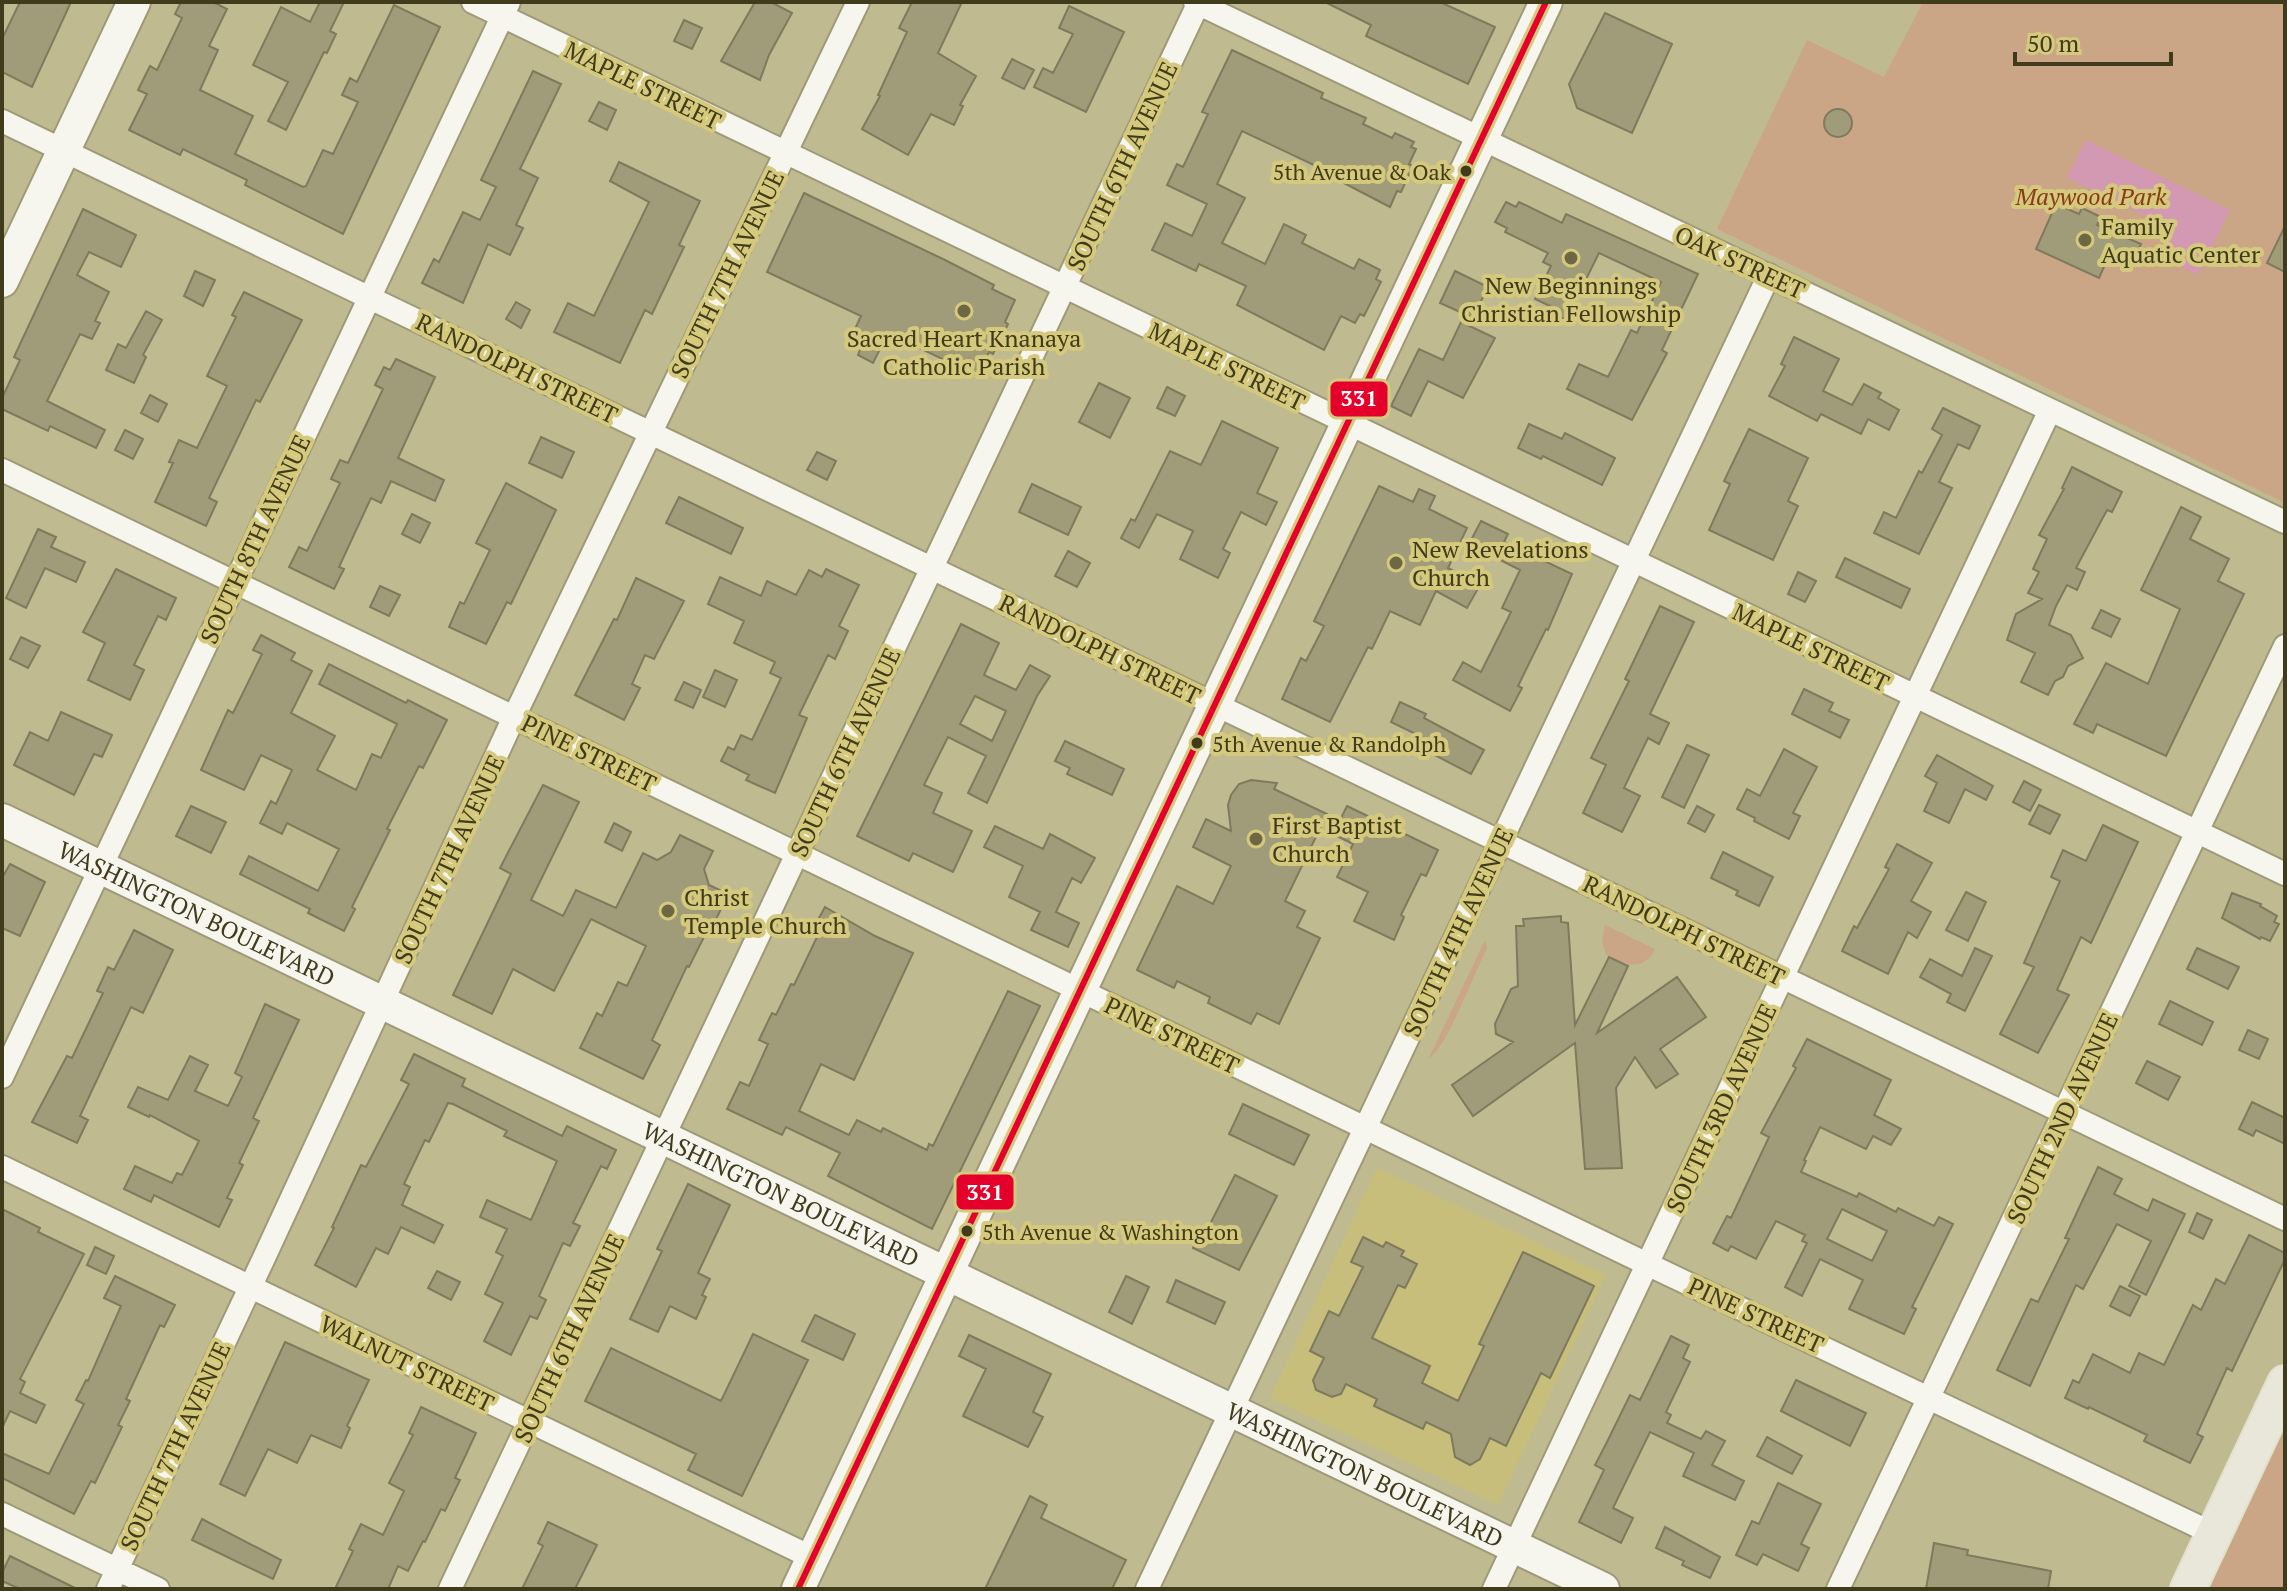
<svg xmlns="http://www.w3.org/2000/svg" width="2287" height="1591" font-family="'PT Serif',serif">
  <rect width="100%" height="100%" fill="#c0ba90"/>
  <path fill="#c8be7c" d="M1377,1168L1606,1275L1498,1505L1270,1398Z"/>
  <path fill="#caa586" d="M1923,2H2285V503L1717,229L1807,40L1884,77Z
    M1605,925L1655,949C1643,972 1626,965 1607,956L1602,942Z
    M1485,940L1487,949C1475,970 1446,1050 1429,1058Z
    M2285,1429V1589H2209Z"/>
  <path fill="#d399b2" d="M2086,140L2230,210L2198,275L2161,258L2174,230L2067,178Z"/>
  <path fill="#a09b79" stroke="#7f7a5c" stroke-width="2" fill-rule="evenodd" d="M20,2H71L32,87L2,72V39Z
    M181,2H213L227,9L209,46L218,50L200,90L253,116L235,154L303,187L306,186L323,150L333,154L358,102L342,95L350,78L357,82L394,5L440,27L343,234L245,185L247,180L183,149L180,155L129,130L147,94L138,90L150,66L157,70L182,18L175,14Z
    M320,2H344L330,31L336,34L327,53L324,52L286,130L268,121L288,82L253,65L281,7L310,22Z
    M755,2H771L792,13L769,55L760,80L721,61Z
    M912,2H962L938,53L976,76L960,105L963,106L954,125L931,114L908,155L862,129L880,96L878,95L907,32L899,28Z
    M1325,2H1440L1495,27L1468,84L1366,36L1371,25Z
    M1069,6L1124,32L1086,112L1034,87L1043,68L1053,73L1073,34L1059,28Z
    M1605,13L1672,44L1632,133L1577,108L1569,84Z
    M684,20L702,28L692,49L674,41Z
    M1232,50L1323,93L1321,98L1366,118L1363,124L1392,138L1395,133L1414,142L1411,147L1416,149L1409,164L1413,166L1401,192L1397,191L1390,207L1315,168L1316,166L1242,131L1217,184L1245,198L1222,243L1265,264L1284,224L1306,235L1302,243L1354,269L1359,259L1380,270L1376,279L1381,282L1364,316L1360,314L1355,323L1341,316L1324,350L1237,305L1246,286L1199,264L1196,271L1152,250L1165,223L1192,236L1207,204L1167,185L1177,164L1183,167L1208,114L1202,112Z
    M1012,59L1034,70L1024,89L1002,78Z
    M533,71L561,84L520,169L538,178L516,225L523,228L510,255L488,244L463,303L422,283L434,259L439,262L463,212L480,220L496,187L481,180Z
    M599,102L616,110L607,130L589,121Z
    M1824 123a14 14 0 1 1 28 0a14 14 0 1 1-28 0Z
    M619,162L700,201L679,245L684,247L652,314L645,310L620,363L554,332L568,303L594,316L649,202L610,181Z
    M804,193L943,259L994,285L992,289L1015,300L1005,322L1008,324L993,354L989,352L978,376L888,333L873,363L858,355L861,347L849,342L861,316L767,272Z
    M1506,202L1516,207L1519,202L1562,223L1566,214L1698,274L1662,350L1667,353L1632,420L1567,389L1579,364L1608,377L1631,330L1637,333L1661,282L1599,253L1566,320L1547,311L1550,306L1535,299L1551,266L1543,262L1548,253L1505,232L1507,228L1495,222Z
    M2056,204L2079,214L2082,208L2101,217L2097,225L2141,244L2129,270L2107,260L2099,278L2036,249Z
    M83,209L136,235L121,267L89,252L77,275L109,292L95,321L100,323L92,339L80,334L47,401L105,430L96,448L50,426L48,431L2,409V398L20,360L14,357Z
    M2285,226V272L2267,263Z
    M195,271L215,280L203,306L184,296Z
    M1455,271L1488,287L1473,318L1440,303Z
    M244,292L302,320L260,402L256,400L209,498L217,502L206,526L155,502L173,463L169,462L179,440L197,448L227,386L207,376L236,317L232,315Z
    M516,302L530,310L521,328L506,319Z
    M146,311L162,320L143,355L146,357L134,383L106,370L118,344L126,348Z
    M1461,322L1495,338L1463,398L1428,381L1411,416L1391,406L1419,349L1443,360Z
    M1794,337L1839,359L1823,391L1852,405L1864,384L1881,393L1878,398L1899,410L1889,430L1868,419L1861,434L1821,414L1817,421L1769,396L1785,366L1781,364Z
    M396,359L435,377L398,458L444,480L435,501L391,481L381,503L371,498L339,567L344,569L334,589L289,567L299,547L307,551L340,483L331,479L340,460L348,463L383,389L375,385L384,367L390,370Z
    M1099,383L1130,398L1110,438L1079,422Z
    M1167,387L1185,396L1175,416L1157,408Z
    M150,395L167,404L158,422L141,413Z
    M1943,408L1980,426L1969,449L1958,444L1939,482L1952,488L1919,554L1874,533L1884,512L1896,518L1919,471L1922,473L1942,435L1932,429Z
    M1222,421L1278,448L1257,493L1277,502L1266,525L1241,512L1223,549L1230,553L1218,578L1180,559L1193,531L1157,514L1139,548L1121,538L1131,519L1135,521L1170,451L1201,465Z
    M1529,424L1562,439L1565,433L1615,458L1602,485L1543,456L1541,459L1518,448Z
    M1749,429L1808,458L1788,501L1798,506L1773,560L1709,530L1730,484L1724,481Z
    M125,430L143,439L133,459L115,450Z
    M541,437L574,452L562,478L529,463Z
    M817,452L836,461L827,480L807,470Z
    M2072,467L2122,492L2112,512L2107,510L2076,568L2085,572L2077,590L2067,585L2056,606L2049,625L2071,635L2083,658L2068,666L2063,677L2055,681L2048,695L2021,682L2035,653L2007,640L2016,614L2042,599L2028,593L2039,572L2033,569L2047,539L2039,535L2064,489L2062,488Z
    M506,483L556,510L511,604L507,602L486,644L449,627L460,602L464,604L490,550L476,543Z
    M1032,484L1081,507L1068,535L1019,512Z
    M1379,486L1413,502L1419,489L1435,496L1429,509L1467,528L1448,568L1480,585L1467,608L1436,591L1420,625L1390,611L1372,649L1368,647L1330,722L1282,699L1301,658L1306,661L1324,626L1314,621Z
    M679,497L743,528L731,554L666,523Z
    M2181,507L2201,517L2190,539L2229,559L2218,581L2244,594L2166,756L2097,724L2093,733L2074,724L2106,663L2148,684L2180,609L2141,590Z
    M412,514L430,523L420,543L402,534Z
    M1481,521L1508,534L1504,542L1572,574L1548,630L1546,629L1518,686L1522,688L1510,711L1453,680L1463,662L1481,672L1511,612L1502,608L1520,570L1469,544Z
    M38,529L56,537L51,547L85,562L76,582L45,568L26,608L6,598Z
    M1068,551L1090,563L1077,587L1055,576Z
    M1845,558L1910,589L1901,608L1836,577Z
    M116,569L176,598L166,620L158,616L134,665L144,670L130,700L88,680L105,643L83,632Z
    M826,569L859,585L839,626L848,631L835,659L828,655L799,715L807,718L775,793L746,780L749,775L721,761L728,747L734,750L741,735L752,740L781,678L770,673L775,662L734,643L744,621L708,604L720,577L761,596L767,581L796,595L809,570L822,577Z
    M1798,572L1816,581L1805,602L1788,594Z
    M636,578L684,601L654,659L645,655L632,684L640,688L624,720L575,695L614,619L617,620Z
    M380,586L400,595L389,616L370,607Z
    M1660,606L1694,622L1650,714L1669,723L1659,744L1648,738L1624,788L1640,796L1622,832L1583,813L1606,765L1591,758L1629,681L1625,679Z
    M2101,610L2120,619L2111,637L2092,628Z
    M961,624L999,643L984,675L1016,690L1030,665L1050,676L1037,696L987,803L968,793L986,756L948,737L924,785L942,793L933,813L972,831L953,872L913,853L909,861L857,836ZM975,696L1006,711L992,741L960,724Z
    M261,635L295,653L291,660L312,671L291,713L335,736L317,770L356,790L372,754L381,758L397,724L319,684L329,664L406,703L408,700L447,720L423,768L419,766L387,829L390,830L352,907L355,909L344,931L308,913L310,909L240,874L249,856L318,891L339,849L287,823L282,834L260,823L271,801L276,804L292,770L261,755L244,790L201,770L228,710L233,713L262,654L253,650Z
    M21,637L40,646L28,668L10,659Z
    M715,670L737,680L725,707L703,697Z
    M684,682L701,690L693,708L675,700Z
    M1804,689L1833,703L1829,711L1849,720L1840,738L1792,714Z
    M1400,702L1426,714L1424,718L1484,750L1471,774L1427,751L1432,742L1391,722Z
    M61,712L112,735L102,757L94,754L74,795L14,765L30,732L48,741Z
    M1065,741L1124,769L1112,795L1067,774L1070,768L1055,761Z
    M1687,745L1709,755L1684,808L1662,797Z
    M1784,749L1817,767L1793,813L1800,816L1789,839L1754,821L1755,818L1737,809L1747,789L1760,796Z
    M1937,755L1993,786L1986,800L1965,789L1949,823L1924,811L1937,783L1925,776Z
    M1251,780L1277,783L1274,789L1327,814L1285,901L1305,911L1297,927L1320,938L1279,1024L1257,1013L1251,1024L1208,1003L1210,997L1177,981L1174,988L1137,970L1177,886L1213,904L1231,866L1193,847L1206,819L1231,831L1228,805L1231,795L1239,784Z
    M2024,781L2041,790L2030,811L2013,802Z
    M543,785L579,802L531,900L563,916L576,890L616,908L643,853L657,860L671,852L680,835L713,851L704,869L709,885L728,894L712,928L709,927L689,967L687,966L652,1040L660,1045L643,1079L580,1048L597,1013L602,1016L618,982L627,986L646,946L591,919L554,991L513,969L492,1014L453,995L511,874L500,868Z
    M2039,805L2060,815L2050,834L2029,824Z
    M191,806L226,822L211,853L176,836Z
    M1347,806L1438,850L1426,876L1421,874L1401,915L1404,917L1394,940L1354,921L1368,892L1337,877L1353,844L1333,834Z
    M1697,806L1714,815L1705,832L1688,823Z
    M614,823L631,832L622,851L605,842Z
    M2103,825L2138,842L2091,943L2081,937L2057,990L2069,995L2038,1053L2000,1034L2034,967L2024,963L2060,881L2051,877L2063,850L2086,861Z
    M995,826L1043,849L1050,834L1095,858L1081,883L1072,878L1056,912L1079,923L1068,947L1031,930L1040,912L1009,897L1023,866L984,847Z
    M1897,844L1932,863L1911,901L1931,912L1917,938L1908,932L1888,974L1842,951L1854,926L1857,928L1889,869L1885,867Z
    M1723,852L1773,877L1759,906L1736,895L1738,891L1711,878Z
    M10,864L45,882L20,936L2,928V878Z
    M1966,892L1986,902L1968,941L1946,930Z
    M2232,893L2261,904L2260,906L2277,916L2274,922L2279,924L2270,941L2261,937L2260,939L2222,918Z
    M825,907L875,936L913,953L854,1080L821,1064L799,1111L849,1135L857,1120L881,1132L883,1128L927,1150L929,1144L933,1146L1008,991L1040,1006L932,1229L828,1176L840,1153L786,1127L782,1135L727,1109L740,1082L749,1086L768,1044L759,1040L772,1013L776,1015L791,984L794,985L818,935L812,931Z
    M1561,916V922L1568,923L1575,1025L1609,957L1628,966L1597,1033L1677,977L1706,1017L1660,1049L1678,1074L1656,1088L1635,1057L1616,1088L1622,1168L1585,1169L1575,1043L1473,1116L1452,1085L1513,1042L1496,1034L1495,1024L1511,989L1518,986L1516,926H1524L1523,919Z
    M134,930L173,950L143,1013L131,1007L80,1116L88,1120L77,1143L32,1122L67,1056L72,1058L103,993L97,991L108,967L114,970Z
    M1975,948L1992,956L1965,1011L1947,1002L1951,994L1920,977L1930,959L1962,976Z
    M2197,948L2239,967L2228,989L2187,969Z
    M2170,1001L2213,1022L2202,1045L2159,1024Z
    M265,1004L299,1020L253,1118L259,1121L239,1163L243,1165L227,1198L232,1200L219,1227L154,1195L151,1202L124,1189L135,1166L172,1183L177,1173L182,1175L199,1141L150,1115L149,1117L128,1107L138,1087L168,1100L190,1056L208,1065L195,1091L228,1106L242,1077L235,1073Z
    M2248,1030L2268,1039L2259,1059L2239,1050Z
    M1807,1039L1891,1080L1874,1115L1901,1129L1891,1145L1873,1136L1866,1149L1820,1127L1804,1160L1806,1161L1801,1172L1857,1197L1859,1193L1896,1212L1898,1208L1934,1226L1939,1217L1953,1224L1912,1307L1916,1309L1904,1334L1849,1309L1863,1280L1820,1259L1802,1296L1785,1287L1807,1243L1802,1241L1805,1235L1776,1221L1756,1259L1731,1246L1728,1251L1713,1243L1727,1216L1731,1218L1769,1137L1761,1133L1796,1068L1793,1066ZM1842,1209L1887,1231L1872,1261L1827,1239Z
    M414,1054L465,1079L462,1086L562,1136L567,1126L616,1150L607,1169L601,1166L573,1223L580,1226L570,1246L563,1243L539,1296L546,1300L537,1319L530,1316L511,1355L484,1341L503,1303L485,1294L503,1256L496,1252L507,1229L480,1217L487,1200L531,1220L557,1161L504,1136L507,1131L453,1104L448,1103L429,1142L425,1140L404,1184L410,1187L402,1205L443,1225L434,1243L401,1227L388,1254L376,1248L356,1287L315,1265L334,1228L332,1227L361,1165L366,1167L409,1084L401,1080Z
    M2147,1061L2180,1077L2168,1100L2136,1083Z
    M2252,1102L2285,1118V1144L2256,1130L2253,1136L2239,1129Z
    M1243,1104L1309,1135L1294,1165L1229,1134Z
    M2098,1167L2122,1179L2114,1194L2148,1211L2153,1199L2185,1214L2146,1295L2129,1286L2151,1241L2117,1224L2083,1289L2076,1285L2030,1386L1997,1370L2031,1299L2038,1302L2069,1239L2065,1238Z
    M1235,1175L1277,1196L1239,1270L1193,1248L1203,1228L1207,1230Z
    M688,1184L730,1205L698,1273L710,1279L702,1295L706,1297L696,1319L670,1306L658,1332L630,1319L662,1251L657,1249Z
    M2,1209L40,1228L38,1232L84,1254L20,1379L25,1382L20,1393L45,1405L36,1423L10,1411L2,1428Z
    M2197,1213L2212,1220L2203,1239L2189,1232Z
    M2249,1235L2285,1253V1259L2232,1371L2227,1368L2197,1434L2203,1437L2190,1463L2144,1441L2147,1435L2089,1407L2088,1409L2065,1398L2073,1380L2079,1383L2093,1354L2130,1373L2139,1353L2164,1365L2193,1305L2201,1310L2216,1279L2225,1284Z
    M1363,1237L1383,1247L1386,1242L1404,1251L1401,1256L1417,1264L1405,1288L1398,1285L1372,1338L1430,1366L1422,1383L1458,1401L1484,1346L1479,1344L1523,1252L1594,1286L1550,1378L1541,1373L1506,1446L1490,1438L1480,1459L1470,1465L1455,1457L1451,1434L1426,1422L1423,1429L1374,1406L1377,1399L1346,1384L1341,1394L1332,1397L1316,1390L1313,1380L1324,1358L1310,1351L1329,1311L1339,1316L1363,1267L1351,1262Z
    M95,1247L114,1256L106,1274L87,1265Z
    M437,1271L460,1282L451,1300L428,1288Z
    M115,1276L175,1305L164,1327L160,1325L126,1399L130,1401L118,1425L122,1427L95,1483L91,1481L74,1514L2,1478V1453L49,1474L84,1404L76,1400L86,1380L88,1381L121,1306L104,1298Z
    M1126,1276L1149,1287L1132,1324L1109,1312Z
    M1176,1280L1225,1302L1215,1324L1167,1302Z
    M2120,1286L2140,1296L2130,1316L2110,1306Z
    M815,1315L855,1334L843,1360L802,1341Z
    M753,1334L808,1360L742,1496L688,1470L696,1454L585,1401L611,1348L721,1401Z
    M969,1335L1051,1374L1033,1412L1043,1417L1028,1447L963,1416L986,1369L959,1356Z
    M1671,1336L1689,1345L1683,1358L1690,1362L1666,1412L1671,1415L1667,1423L1701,1439L1706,1431L1725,1441L1712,1465L1744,1481L1735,1500L1683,1476L1694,1453L1650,1432L1613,1508L1633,1518L1621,1543L1579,1522L1604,1470L1595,1465L1606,1444L1630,1395L1640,1400Z
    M285,1342L369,1380L347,1426L350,1428L341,1448L311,1435L297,1463L268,1449L245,1496L220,1484Z
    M1796,1380L1866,1413L1850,1446L1781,1411Z
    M421,1407L476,1433L455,1478L460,1480L445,1511L441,1509L425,1542L423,1541L408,1571L398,1566L388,1589H335L353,1551L349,1549L361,1524L383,1535L404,1491L389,1483L413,1435L409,1433Z
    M1767,1437L1802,1456L1792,1474L1757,1456Z
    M1778,1483L1821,1504L1801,1544L1809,1548L1798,1571L1763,1554L1757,1565L1736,1555L1752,1521L1759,1524Z
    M1030,1496L1047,1505L1041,1518L1126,1560L1112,1589H985Z
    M202,1519L281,1560L273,1579L192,1540Z
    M548,1522L597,1545L575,1589H522L543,1546L538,1543Z
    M1665,1527L1720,1557L1710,1578L1682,1565L1684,1561L1656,1548Z
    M1934,1543L1968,1550L1967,1555L2051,1571L2048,1589H1926Z
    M10,1556L77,1589H20L2,1581V1573Z"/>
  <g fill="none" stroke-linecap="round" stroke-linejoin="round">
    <defs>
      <path id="street" d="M473,2L2285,874
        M1195,2L2285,522
        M2,121L2285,1219
        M2,470L1647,1264L2214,1534
        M2,1077L509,2
        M2,1167L813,1558
        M2,1514L158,1589
        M108,1589L263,1260L514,717L858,2
        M450,1589L1199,2
        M1147,1589L1769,275
        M1494,1589L2050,410
        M1838,1589L2285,646"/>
      <g id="secondary">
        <path d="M2,281L134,2"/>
        <path id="s1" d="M2,820L1603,1589"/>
        <path d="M798,1589L1546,2"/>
      </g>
      <path id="primary" d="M2188,1589L2285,1383"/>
    </defs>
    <use href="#street" stroke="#9e9a78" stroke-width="26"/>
    <use href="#secondary" stroke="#9e9a78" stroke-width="36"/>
    <use href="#primary" stroke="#e3e0cd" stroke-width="38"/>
    <use href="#street" stroke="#f6f5ee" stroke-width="22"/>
    <use href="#secondary" stroke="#f6f5ee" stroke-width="32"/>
    <use href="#primary" stroke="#e9e7da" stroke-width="34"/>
    <defs>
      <path id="bus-1" d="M798,1589L1546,2"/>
    </defs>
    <use href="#bus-1" stroke="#d4c97c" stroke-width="12"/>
    <use href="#bus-1" stroke="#e4002b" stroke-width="6"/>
  </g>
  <g fill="#403b1b" stroke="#d4c97c" stroke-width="3">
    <circle cx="1466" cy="171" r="7"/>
    <circle cx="1197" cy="743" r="7"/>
    <circle cx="967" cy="1231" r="7"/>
  </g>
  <g fill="#6d6744" stroke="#d4c97c" stroke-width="3">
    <circle cx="2085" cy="240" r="8"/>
    <circle cx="1571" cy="258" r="8"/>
    <circle cx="964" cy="311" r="8"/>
    <circle cx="1396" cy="563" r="8"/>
    <circle cx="1256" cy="839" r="8"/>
    <circle cx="668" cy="911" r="8"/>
  </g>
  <g text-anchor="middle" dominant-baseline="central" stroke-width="8" stroke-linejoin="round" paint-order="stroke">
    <g font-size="22" fill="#403b1b" stroke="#d4c97c" text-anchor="start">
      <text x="1451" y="171" text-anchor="end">5th Avenue &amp; Oak</text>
      <text x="1212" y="743">5th Avenue &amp; Randolph</text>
      <text x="982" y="1231">5th Avenue &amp; Washington</text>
    </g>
    <g font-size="24" fill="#403b1b" stroke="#d4c97c">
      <text transform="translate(643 85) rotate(26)">MAPLE STREET</text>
      <text transform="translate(1122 166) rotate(-65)">SOUTH 6TH AVENUE</text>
      <text transform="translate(1740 262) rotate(25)">OAK STREET</text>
      <text transform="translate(727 274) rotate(-64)">SOUTH 7TH AVENUE</text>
      <text transform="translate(1227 366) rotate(26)">MAPLE STREET</text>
      <text transform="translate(517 368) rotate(26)">RANDOLPH STREET</text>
      <text transform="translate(255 539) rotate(-65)">SOUTH 8TH AVENUE</text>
      <text transform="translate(1811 647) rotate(26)">MAPLE STREET</text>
      <text transform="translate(1100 649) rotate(26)">RANDOLPH STREET</text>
      <text transform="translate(845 752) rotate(-65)">SOUTH 6TH AVENUE</text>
      <text transform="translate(589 753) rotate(26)">PINE STREET</text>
      <text transform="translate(449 859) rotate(-65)">SOUTH 7TH AVENUE</text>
      <text stroke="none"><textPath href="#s1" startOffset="216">WASHINGTON BOULEVARD</textPath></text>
      <text transform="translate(1684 930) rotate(26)">RANDOLPH STREET</text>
      <text transform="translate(1458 932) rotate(-65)">SOUTH 4TH AVENUE</text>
      <text transform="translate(1172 1035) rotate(26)">PINE STREET</text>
      <text transform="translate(1721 1108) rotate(-65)">SOUTH 3RD AVENUE</text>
      <text transform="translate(2062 1118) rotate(-65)">SOUTH 2ND AVENUE</text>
      <text stroke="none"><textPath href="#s1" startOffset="864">WASHINGTON BOULEVARD</textPath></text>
      <text transform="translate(1756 1315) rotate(25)">PINE STREET</text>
      <text transform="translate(569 1338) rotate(-65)">SOUTH 6TH AVENUE</text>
      <text transform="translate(407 1363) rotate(26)">WALNUT STREET</text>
      <text transform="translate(175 1446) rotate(-65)">SOUTH 7TH AVENUE</text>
      <text stroke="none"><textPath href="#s1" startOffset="1512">WASHINGTON BOULEVARD</textPath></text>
    </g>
    <g font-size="24" font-style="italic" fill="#8b3b1b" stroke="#d4c97c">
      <text x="2091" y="196">Maywood Park</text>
    </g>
    <g font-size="24" fill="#403b1b" stroke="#d4c97c" text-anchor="start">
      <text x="2101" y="226">Family<tspan x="2101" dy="28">Aquatic Center</tspan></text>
      <text x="1571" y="285" text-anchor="middle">New Beginnings<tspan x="1571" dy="28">Christian Fellowship</tspan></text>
      <text x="964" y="338" text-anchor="middle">Sacred Heart Knanaya<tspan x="964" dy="28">Catholic Parish</tspan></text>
      <text x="1412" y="549">New Revelations<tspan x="1412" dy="28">Church</tspan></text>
      <text x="1272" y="825">First Baptist<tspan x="1272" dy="28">Church</tspan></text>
      <text x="684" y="897">Christ<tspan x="684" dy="28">Temple Church</tspan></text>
    </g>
  </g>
  <g stroke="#d4c97c" stroke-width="3">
    <rect x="1329" y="380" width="60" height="38" rx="8" fill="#e4002b"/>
    <rect x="955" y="1173" width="60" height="38" rx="8" fill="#e4002b"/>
  </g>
  <g font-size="22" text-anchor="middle" font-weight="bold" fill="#fff">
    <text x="1359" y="406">331</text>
    <text x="985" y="1200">331</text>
  </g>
  <rect width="2287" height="1591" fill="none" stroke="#403b1b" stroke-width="8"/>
  <path d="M2015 52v12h156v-12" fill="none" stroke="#403b1b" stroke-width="4"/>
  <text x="2027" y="52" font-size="24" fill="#403b1b" stroke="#d4c97c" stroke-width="6" paint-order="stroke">50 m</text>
</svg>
